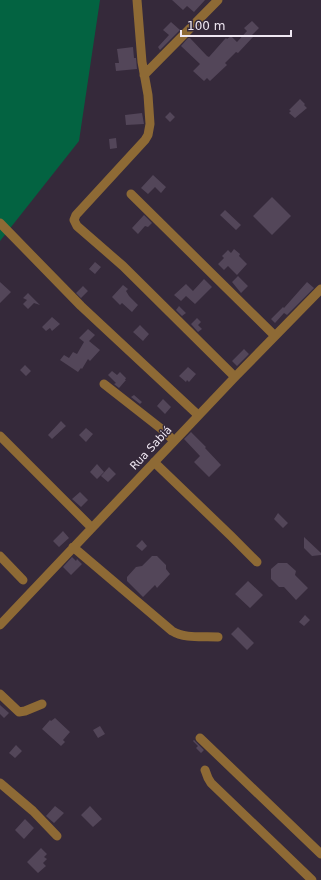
<svg xmlns="http://www.w3.org/2000/svg" width="321" height="880" font-family="'DejaVu Sans',sans-serif">
  <rect width="100%" height="100%" fill="#35293a"/>
  <path fill="#036341" d="M0,0H100L79,141L0,241Z"/>
  <path fill="#534659" d="M172,0H205L194,12L187,6L183,10Z
    M252,21L259,28L251,36L253,37L238,53L236,52L225,63L227,65L210,81L207,78L204,81L193,71L200,64L181,46L188,38H190L207,56L209,57L224,40L226,38L227,39L231,36L237,42L247,31L244,28Z
    M171,22L180,30L160,50L158,47L169,35L163,30Z
    M133,47L134,58H136L137,69L116,71L115,63H119L117,49Z
    M300,99L305,104L304,105L307,108L295,118L289,113L291,111L289,110Z
    M170,112L175,117L170,122L165,117Z
    M142,113L144,124L126,125L125,115Z
    M116,138L117,148L110,149L109,139Z
    M153,175L166,187L161,193L155,187L148,194L141,188Z
    M272,197L291,216L272,235L253,216Z
    M225,210L241,225L236,230L220,215Z
    M144,215L152,223L148,227L145,226L138,234L132,228Z
    M234,249L240,254L239,256L247,264L237,275L228,266L224,270L218,264L224,258L222,256L228,250L231,253Z
    M95,262L101,267L95,274L89,269Z
    M238,276L248,286L241,293L232,282Z
    M204,279L212,287L195,304L186,296L181,301L174,295L186,284L193,291Z
    M0,282L11,292L0,303Z
    M307,282L314,288L287,315L284,313L275,323L271,319L283,307L284,308Z
    M123,285L128,289L126,291L129,296L138,305L132,312L122,303L120,305L112,297Z
    M83,286L88,291L81,298L76,293Z
    M28,293L40,305L34,303L28,309L23,304L27,300L23,298Z
    M179,306L186,313L182,316L176,310Z
    M52,317L60,324L52,331L50,328L46,331L42,327Z
    M197,318L201,322L198,325L202,329L198,332L191,324Z
    M140,325L149,334L143,341L133,332Z
    M88,329L95,335L89,341L100,350L90,361L88,359L82,369L81,368L78,372L60,360L64,355L69,358L73,352L77,354L84,342L79,338Z
    M244,349L249,354L237,366L232,361Z
    M25,365L31,371L26,376L20,370Z
    M188,367L196,374L189,382L187,380L186,382L179,376Z
    M112,371L117,375L120,372L126,378L125,380H126L119,388L114,384L116,383L108,375Z
    M134,395L142,402L140,404L131,397Z
    M163,399L171,407L165,414L157,406Z
    M61,421L66,426L52,439L48,435Z
    M86,428L93,434L86,442L79,435Z
    M191,432L206,447L205,448L221,465L209,477L194,462L200,456L184,439Z
    M97,464L104,472L97,479L90,472Z
    M109,467L116,474L108,482L101,476Z
    M80,492L88,500L81,507L72,499Z
    M278,513L288,523L283,528L274,519Z
    M63,531L69,538L59,547L53,541Z
    M304,537L321,553V555L312,556L304,548Z
    M142,540L147,546L142,551L136,546Z
    M152,556H157L166,565V569L170,574L157,588L155,585L143,597L127,581V577L136,567L142,566Z
    M72,557L76,561L77,559L82,564L71,575L63,567Z
    M278,563H287L296,571L295,575L308,588L296,600L284,587H279L271,579V569Z
    M248,581L263,595L250,608L235,594Z
    M305,615L310,620L304,626L299,622Z
    M238,627L254,643L247,650L231,634Z
    M0,705L9,713L4,718L0,714Z
    M55,718L70,732L63,740L65,742L61,746L42,729L50,720L51,721Z
    M100,726L105,734L98,738L93,730Z
    M194,740L204,750L201,753L196,748L198,746L193,741Z
    M16,745L22,751L15,758L9,753Z
    M55,806L64,813L54,823L46,816Z
    M90,806L102,819L93,827L81,815Z
    M25,819L34,828L24,839L15,830Z
    M41,848L47,854L44,857L47,859L43,863L46,866L38,873L27,862Z"/>
  <g fill="none" stroke-linecap="round" stroke-linejoin="round">
    <path stroke="#8e6a35" stroke-width="9" d="M137,0L142,62L148,95L150,124L148,135L145,140L76,215L74,220L77,226L123,266L235,377
      M144,75L218,0
      M131,194L275,336
      M0,223L81,306L198,415
      M104,384L164,431L174,441
      M0,436L92,528
      M154,462L231,536L257,562
      M73,547L172,631C185,639 203,636 218,637
      M0,556L23,580
      M0,625L235,377L321,289
      M0,694L19,712L25,711L42,704
      M200,738L321,854
      M205,770L208,778L211,783L312,880
      M0,783L33,811L57,836"/>
  </g>
  <g text-anchor="middle" dominant-baseline="central" stroke-width="3" stroke-linejoin="round" paint-order="stroke">
    <g font-size="11" fill="#efe7f2" stroke="#35293a">
      <text transform="translate(151 448) rotate(-47)">Rua Sabiá</text>
    </g>
  </g>
  <path d="M181 30v6h110v-6" fill="none" stroke="#efe7f2" stroke-width="2"/>
  <text x="187" y="30" font-size="12" fill="#efe7f2" stroke="#35293a" stroke-width="3" paint-order="stroke">100 m</text>
</svg>
